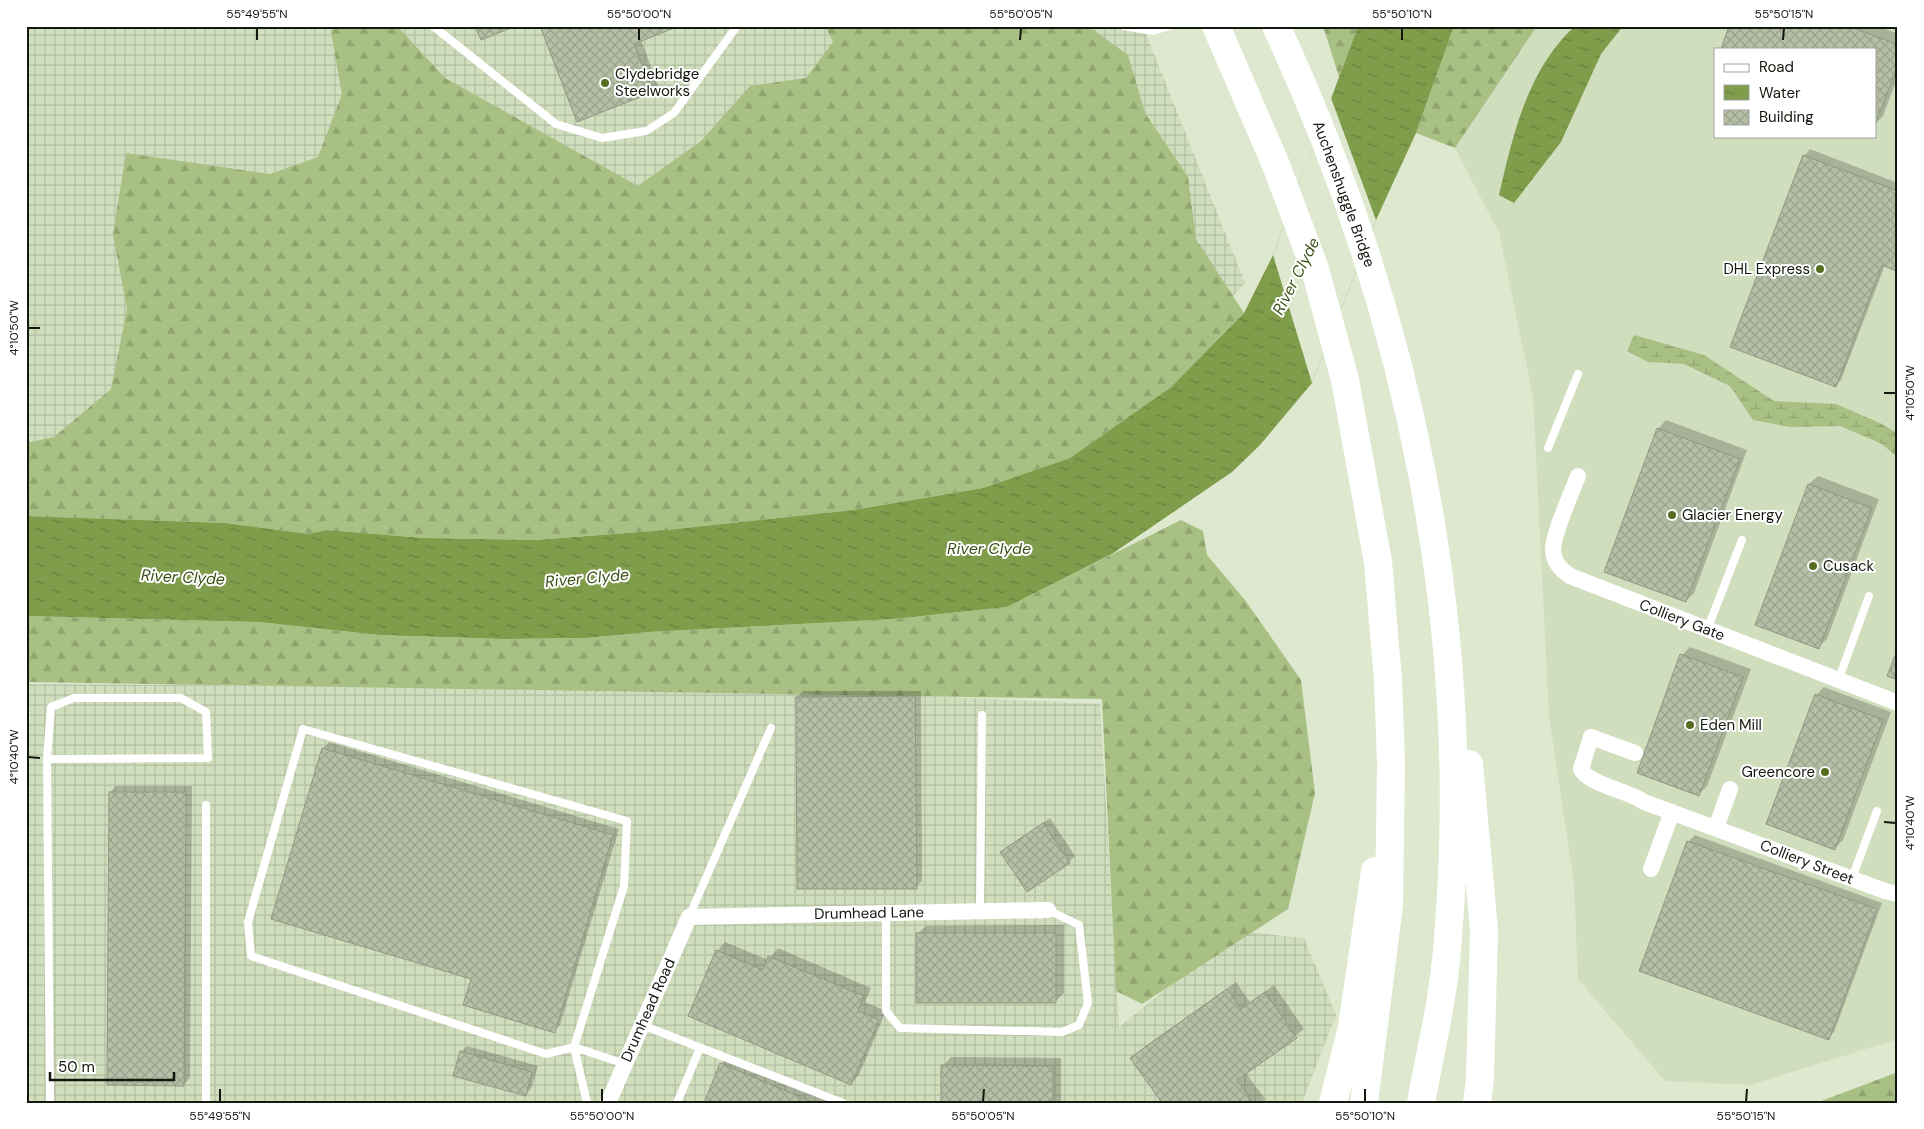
<svg xmlns="http://www.w3.org/2000/svg" width="1924" height="1129" font-family="'DM Sans',sans-serif">
  <defs>
    <pattern id="industrial-grid" width="8" height="8" patternUnits="userSpaceOnUse" patternTransform="scale(1.25)"><rect width="8" height="8" fill="#d1debe"/><path d="M0 4h8M4 0v8" fill="none" stroke="#b3bea2"/></pattern>
    <pattern id="forest-firs" width="22" height="20" patternUnits="userSpaceOnUse" patternTransform="scale(1.25)"><rect width="22" height="20" fill="#a8c083"/><path d="M5 1l3.5 6h-7zM16 11l3.5 6h-7z" fill="#90a470"/></pattern>
    <pattern id="wetland-marsh" width="20" height="14" patternUnits="userSpaceOnUse" patternTransform="scale(1.25)"><rect width="20" height="14" fill="#a8c083"/><path d="M1 5h8M5 5V1M11 12h8M15 12V8" fill="none" stroke="#90a470"/></pattern>
    <pattern id="water-ripples" width="26" height="14" patternUnits="userSpaceOnUse" patternTransform="scale(1.25)"><rect width="26" height="14" fill="#809d4b"/><path d="M2 4q2-2 4 0t4 0M15 11q2-2 4 0t4 0" fill="none" stroke="#687f3d"/></pattern>
    <pattern id="building-cross-hatch" width="8" height="8" patternUnits="userSpaceOnUse" patternTransform="scale(1.25)"><rect width="8" height="8" fill="#b4bfa6"/><path d="M0 0l8 8M0 8l8-8" fill="none" stroke="#9aa38e"/></pattern>
  </defs>
  <rect width="100%" height="100%" fill="#dde8ce"/>
  <path fill="#d1debe" fill-rule="evenodd" d="M1537,26H1898V1039L1750,1085L1665,1081L1578,979L1574,884L1549,716L1533,396L1499,233L1455,148ZM1715,49H1875V136H1715Z"/>
  <path fill="url(#industrial-grid)" d="M26,26H1143L1245,283L1163,375L26,505Z
    M28,684L773,689L1100,704L1119,1027L1238,931L1304,938L1336,1015L1302,1103H26V721H30Z"/>
  <path fill="url(#forest-firs)" d="M333,26H397L445,78L638,186L701,141L750,86L806,78L833,42L825,26H1088L1128,55L1145,113L1188,177L1196,239L1244,313L1171,387L1070,458L983,488L853,510L666,530L534,540L424,538L326,530L309,534L226,523L26,516V443L54,437L111,389L127,309L113,234L126,153L270,174L318,157L342,94L331,32Z
    M1323,26H1358L1339,77Z
    M1454,26H1537L1455,148L1416,133Z
    M1181,520L1203,531L1207,555L1245,600L1301,680L1315,793L1288,909L1142,1004L1116,991L1102,699L26,682V616L259,622L379,635L503,639L587,638L649,632L894,619L1007,607Z
    M1898,1072V1103H1816Z"/>
  <path fill="url(#wetland-marsh)" d="M1634,335L1704,355L1774,401L1836,404L1882,424L1898,434V458L1882,444L1840,426L1790,427L1753,420L1730,386L1684,364L1648,362L1627,351Z"/>
  <path fill="url(#water-ripples)" d="M1358,26H1454L1416,133L1376,220L1312,383L1260,445L1232,472L1112,554L1007,607L894,619L649,632L587,638L503,639L379,635L259,622L26,616V516L226,523L309,534L326,530L424,538L535,540L666,530L853,510L983,488L1070,458L1171,387L1244,313L1273,255Z
    M1575,26H1623L1601,54L1561,142L1514,203L1499,195C1513,135 1527,70 1575,26Z"/>
  <path fill="#dde8ce" d="M1331,98L1376,220L1312,383L1273,255Z"/>
  <path fill="#0003" d="M542,26L641,40L658,85L652,91Z
    M1731,26H1878L1898,34V76L1883,116L1875,124V49Z
    M1810,149L1898,183V270L1885,265L1841,380L1835,386L1804,156Z
    M1666,420L1747,450L1694,593L1686,601L1658,429Z
    M1818,476L1879,499L1827,639L1818,647L1757,624L1809,484Z
    M1690,647L1751,669L1707,786L1699,794L1682,655Z
    M1824,687L1891,712L1843,840L1835,848L1816,695Z
    M803,691H921L922,881L916,887L797,697Z
    M329,742L619,829L560,1025L554,1031L472,978L323,749Z
    M116,786H192L190,1078L184,1084L110,792Z
    M1050,818L1075,856L1069,862L1002,852Z
    M1695,835L1882,903L1834,1032L1828,1038L1641,970L1689,841Z
    M1064,925V993L1056,1001L917,934L926,926Z
    M725,942L768,960L778,948L871,988L865,1002L886,1011L859,1075L851,1083L717,951Z
    M1236,982L1250,1002L1274,985L1304,1029L1246,1073L1265,1099L1261,1103H1163L1132,1058L1140,1050Z
    M467,1046L538,1066L531,1089L525,1095L461,1052Z
    M951,1057L1061,1058V1102L942,1103L943,1066Z
    M727,1058L834,1103H705L721,1064Z"/>
  <path fill="url(#building-cross-hatch)" stroke="#8f9981" d="M475,26H516L481,40Z
    M540,26H679L634,44L653,92L577,122Z
    M1729,26H1849L1898,45V65L1875,125V49H1721Z
    M1803,155L1898,191V272L1882,265L1836,387L1730,347Z
    M1657,428L1740,459L1686,602L1604,572Z
    M1808,484L1872,508L1819,649L1755,625Z
    M1898,648V680L1887,676Z
    M1680,654L1743,677L1699,796L1637,773Z
    M1815,694L1883,720L1835,850L1766,824Z
    M915,696L917,889H797L796,697Z
    M322,748L613,835L555,1033L463,1005L471,979L271,919Z
    M109,792H186L184,1086L107,1085Z
    M1043,823L1070,863L1027,892L1000,852Z
    M1687,841L1877,909L1829,1040L1639,971Z
    M916,933H1056V1003H916Z
    M716,950L763,970L768,956L864,996L858,1011L879,1020L851,1085L688,1016Z
    M1227,989L1241,1009L1265,992L1297,1038L1237,1080L1253,1103H1162L1130,1058Z
    M460,1051L532,1072L526,1096L453,1076Z
    M720,1063L814,1103H704Z
    M941,1065L1053,1066V1103H941Z"/>
  <g fill="none" stroke-linecap="round" stroke-linejoin="round">
    <path stroke="#fff" stroke-width="8" d="M433,26L556,124L602,138L646,131L674,113L737,26
      M1124,26L1153,31L1169,26
      M1548,448L1578,374
      M1707,630L1742,540
      M1838,681L1869,596
      M74,698H181L206,712L208,758L47,759L51,707Z
      M47,759L50,1103
      M1852,878L1877,811
      M980,911L982,715
      M886,913V1011L900,1028L1062,1032L1079,1025L1088,1003L1079,925L1048,910
      M689,917L771,728
      M642,1025L843,1103
      M206,1103V805
      M587,1103L574,1047L624,886L627,821L303,729L248,922L251,956L546,1054L574,1047L625,1064
      M677,1103L700,1048"/>
    <path stroke="#fff" stroke-width="16" d="M1578,476C1572,492 1552,536 1553,551C1554,563 1561,570 1570,576L1898,703
      M1635,753L1591,737L1581,769C1587,784 1629,791 1644,802L1885,891L1898,894
      M1716,828L1730,789
      M1651,869L1672,812
      M608,1103L689,917L1048,910"/>
    <path stroke="#fff" stroke-width="28" d="M1216,26L1276,165L1315,269L1345,380L1378,562L1388,680L1391,762L1389,904L1364,1103
      M1276,26C1410,313 1476,632 1447,949C1443,1001 1430,1052 1421,1103
      M1469,764L1484,930L1480,1079L1477,1103
      M1333,1103L1352,1027L1375,871"/>
  </g>
  <path fill="none" stroke="#13170e" stroke-width="2" d="M257,40V28M639,40V28M1020,40L1021,28M1402,40V28M1783,40L1784,28M28,328H40M1884,393H1896M28,757L40,758M1884,822L1896,823M220,1102V1089M602,1102V1089M983,1102L984,1089M1365,1102V1089M1746,1102L1747,1089"/>
  <g fill="#546d1f" stroke="#fff" stroke-width="2">
    <circle cx="605" cy="83" r="5"/>
    <circle cx="1820" cy="269" r="5"/>
    <circle cx="1672" cy="515" r="5"/>
    <circle cx="1813" cy="566" r="5"/>
    <circle cx="1690" cy="725" r="5"/>
    <circle cx="1825" cy="772" r="5"/>
  </g>
  <g text-anchor="middle" dominant-baseline="central" stroke-width="4" stroke-linejoin="round" paint-order="stroke">
    <g font-size="15" fill="#13170e" stroke="#fff" text-anchor="start">
      <text x="615" y="74">Clydebridge<tspan x="615" dy="17">Steelworks</tspan></text>
      <text x="1810" y="269" text-anchor="end">DHL Express</text>
      <text x="1682" y="515">Glacier Energy</text>
      <text x="1823" y="566">Cusack</text>
      <text x="1700" y="725">Eden Mill</text>
      <text x="1815" y="772" text-anchor="end">Greencore</text>
    </g>
    <g font-size="15" fill="#13170e" stroke="#fff">
      <text transform="translate(1344 194) rotate(70)">Auchenshuggle Bridge</text>
      <text transform="translate(1682 620) rotate(21)">Colliery Gate</text>
      <text transform="translate(1807 862) rotate(21)">Colliery Street</text>
      <text transform="translate(869 913) rotate(-1)">Drumhead Lane</text>
      <text transform="translate(648 1010) rotate(-66)">Drumhead Road</text>
    </g>
    <g font-size="16" font-style="italic" fill="#3c5014" stroke="#fff">
      <text transform="translate(1296 276) rotate(-63)">River Clyde</text>
      <text x="989" y="548">River Clyde</text>
      <text transform="translate(183 577) rotate(3)">River Clyde</text>
      <text transform="translate(587 578) rotate(-5)">River Clyde</text>
    </g>
  </g>
  <rect width="1924" height="1129" fill="none" stroke="#ffffff" stroke-width="55"/>
  <rect x="1714" y="48" width="162" height="90" fill="#ffffff" stroke="#a1a29f"/>
  <rect x="1724" y="64" width="25" height="8" fill="#ffffff" stroke="#a1a29f"/>
  <text x="1759" y="72" font-size="15" fill="#13170e">Road</text>
  <rect x="1724" y="85" width="25" height="15" fill="url(#water-ripples)" stroke="#a1a29f"/>
  <text x="1759" y="98" font-size="15" fill="#13170e">Water</text>
  <rect x="1724" y="110" width="25" height="15" fill="url(#building-cross-hatch)" stroke="#a1a29f"/>
  <text x="1759" y="122" font-size="15" fill="#13170e">Building</text>
  <path d="M50 1072v8h124v-8" fill="none" stroke="#13170e" stroke-width="2.5"/>
  <text x="58" y="1072" font-size="15" fill="#13170e" stroke="#ffffff" stroke-width="4" paint-order="stroke">50 m</text>
  <rect x="28" y="28" width="1868" height="1074" fill="none" stroke="#13170e" stroke-width="2"/>
  <g font-size="12" text-anchor="middle" fill="#13170e">
    <text x="257" y="18">55°49'55"N</text>
    <text x="639" y="18">55°50'00"N</text>
    <text x="1021" y="18">55°50'05"N</text>
    <text x="1402" y="18">55°50'10"N</text>
    <text x="1784" y="18">55°50'15"N</text>
    <text transform="translate(14 328) rotate(-90)" y="4">4°10'50"W</text>
    <text transform="translate(1910 393) rotate(-90)" y="4">4°10'50"W</text>
    <text transform="translate(14 757) rotate(-90)" y="4">4°10'40"W</text>
    <text transform="translate(1910 823) rotate(-90)" y="4">4°10'40"W</text>
    <text x="220" y="1120">55°49'55"N</text>
    <text x="602" y="1120">55°50'00"N</text>
    <text x="983" y="1120">55°50'05"N</text>
    <text x="1365" y="1120">55°50'10"N</text>
    <text x="1746" y="1120">55°50'15"N</text>
  </g>
</svg>
